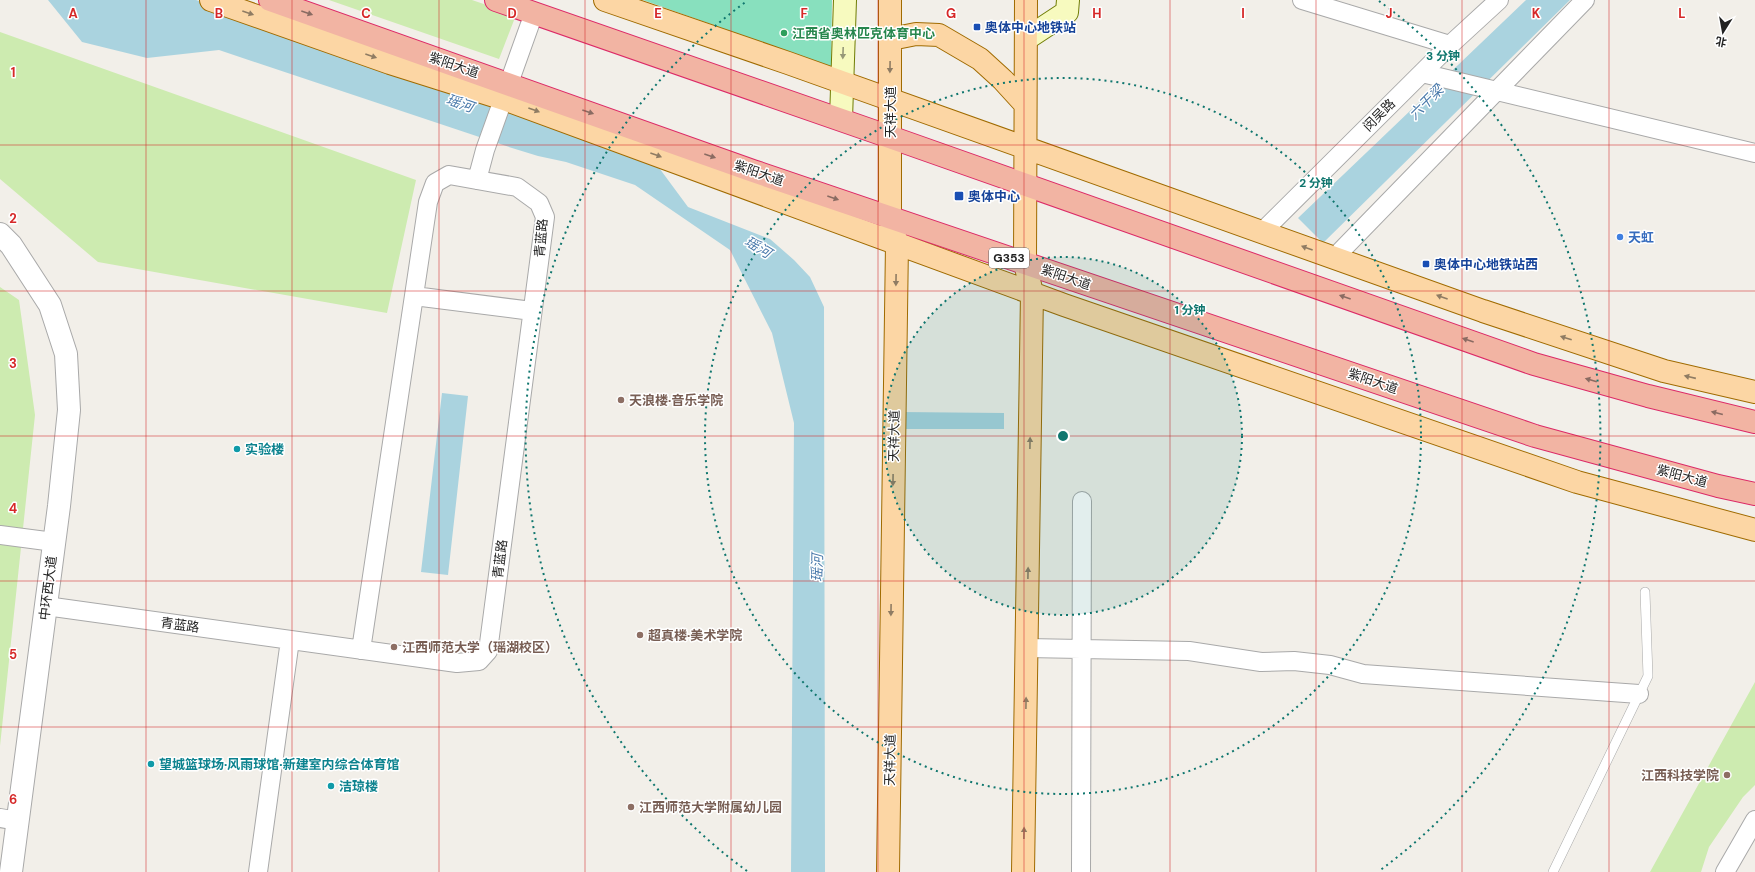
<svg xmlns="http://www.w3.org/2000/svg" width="1755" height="872" font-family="'DM Sans','Noto Sans SC',sans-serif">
  <rect width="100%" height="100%" fill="#f2efe9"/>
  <path fill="#cdebb0" d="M329,0H472L516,15L499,59Z
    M0,32L416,180L387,313L98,262L0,179Z
    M0,287L19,300L35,415L0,746Z
    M1755,682V785L1743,797L1709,847L1701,872H1650Z"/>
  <path fill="#88e0be" d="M643,0H832L831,67Z"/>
  <path fill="#aad3df" d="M48,0H196L654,161L688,207L770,239L794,260L810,277L824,307L825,872H791L794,423L772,333L730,250L635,185L566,162L538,156L512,148L219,50L147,58L82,42Z
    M1526,0H1570L1323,243L1298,218Z
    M442,393L468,396L448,575L421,572Z
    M900,412L1004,413V429H899Z"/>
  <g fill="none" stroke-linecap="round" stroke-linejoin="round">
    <defs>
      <path id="service" d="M1553,872L1648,676L1645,592"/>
      <path id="minor" d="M1302,0L1450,45
        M1422,73L1755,153
        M477,180L485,150L534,13
        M1262,232L1450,45L1499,0
        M1334,258L1585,0
        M414,296L532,311
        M0,535L54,542
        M46,606L457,663L479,661L488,651L545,217L539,203L517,187L449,175L435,183L428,202L361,650
        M1027,648L1189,651L1261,662L1294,661L1330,665L1363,674L1639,694
        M0,818L18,821
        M258,872L290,640
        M1081,872L1082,501
        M1725,872L1755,820"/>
      <path id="tertiary" d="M0,234L11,245L50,305L66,354L69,410L59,506L11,872"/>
      <path id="secondary" d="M1026,39L1067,12L1068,0
        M841,119L845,0"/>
      <path id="primary" d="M211,0L390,63L504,99L1064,305L1577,482L1755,530
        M605,0L788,63L1483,311L1664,371L1755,392
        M891,39L916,34L939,35L980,59L1003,80L1024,103
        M888,872L897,244L890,217V0
        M1023,872L1032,293L1025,263L1026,0"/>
      <path id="trunk" d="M270,0L753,171L1535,436L1718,486L1755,494
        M496,0L890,137L1534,364L1648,396L1755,422"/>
    </defs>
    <use href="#service" stroke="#a9a9a9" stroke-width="10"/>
    <use href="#minor" stroke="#a9a9a9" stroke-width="20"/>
    <use href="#tertiary" stroke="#a9a9a9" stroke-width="24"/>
    <use href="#secondary" stroke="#707d05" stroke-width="24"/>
    <use href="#primary" stroke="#a06b00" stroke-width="24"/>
    <use href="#trunk" stroke="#dc2a67" stroke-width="24"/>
    <use href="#service" stroke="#fff" stroke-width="9"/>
    <use href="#minor" stroke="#fff" stroke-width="18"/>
    <use href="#tertiary" stroke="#fff" stroke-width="22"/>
    <use href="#secondary" stroke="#f7fabf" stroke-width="22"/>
    <use href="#primary" stroke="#fcd6a4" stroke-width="22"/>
    <use href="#trunk" stroke="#f2b4a3" stroke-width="22"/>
  </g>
  <defs><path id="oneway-solid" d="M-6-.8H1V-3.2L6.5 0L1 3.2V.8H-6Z"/></defs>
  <g fill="#8f7c63">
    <use href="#oneway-solid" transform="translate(248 13) rotate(19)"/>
    <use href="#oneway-solid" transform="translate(371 56) rotate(19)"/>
    <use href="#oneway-solid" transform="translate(890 67) rotate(91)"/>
    <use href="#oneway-solid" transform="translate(534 110) rotate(20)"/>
    <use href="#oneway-solid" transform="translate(656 155) rotate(20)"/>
    <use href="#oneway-solid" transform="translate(1307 248) rotate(-160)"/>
    <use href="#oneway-solid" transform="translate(896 280) rotate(91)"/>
    <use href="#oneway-solid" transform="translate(1442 297) rotate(-160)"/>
    <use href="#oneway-solid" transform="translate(1566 338) rotate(-162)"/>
    <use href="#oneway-solid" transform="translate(1690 377) rotate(-167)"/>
    <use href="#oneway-solid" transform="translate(1030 443) rotate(-89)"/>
    <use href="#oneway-solid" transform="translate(893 480) rotate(91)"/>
    <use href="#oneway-solid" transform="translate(1028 573) rotate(-89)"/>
    <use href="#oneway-solid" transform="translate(891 610) rotate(91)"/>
    <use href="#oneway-solid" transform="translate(1026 703) rotate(-89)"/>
    <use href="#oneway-solid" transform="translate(1024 833) rotate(-89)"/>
  </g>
  <g fill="#8a6b62">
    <use href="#oneway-solid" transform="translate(307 13) rotate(19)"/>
    <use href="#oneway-solid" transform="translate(588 112) rotate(19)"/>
    <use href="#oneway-solid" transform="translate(710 156) rotate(19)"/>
    <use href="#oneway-solid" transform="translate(833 198) rotate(19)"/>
    <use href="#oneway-solid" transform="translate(1345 297) rotate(-161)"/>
    <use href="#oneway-solid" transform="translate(1468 340) rotate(-161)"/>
    <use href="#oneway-solid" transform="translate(1591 380) rotate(-164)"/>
    <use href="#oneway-solid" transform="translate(1717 413) rotate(-166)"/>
  </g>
  <use fill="#979978" href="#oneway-solid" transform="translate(843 53) rotate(92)"/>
  <path fill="none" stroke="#d62828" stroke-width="1" stroke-opacity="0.55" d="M146,0V872M292,0V872M439,0V872M585,0V872M731,0V872M878,0V872M1024,0V872M1170,0V872M1316,0V872M1462,0V872M1609,0V872M0,145H1755M0,291H1755M0,436H1755M0,581H1755M0,727H1755"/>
  <circle cx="1063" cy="436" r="179" fill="#0f766e" fill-opacity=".12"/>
  <g fill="none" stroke="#0f766e" stroke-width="2" stroke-dasharray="2 4">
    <circle cx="1063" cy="436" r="179"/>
    <circle cx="1063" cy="436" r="358"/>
    <path d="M747 871A538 538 0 0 1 747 1M1379 1A538 538 0 0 1 1379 871"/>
  </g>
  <g fill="#1a4fb4" stroke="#fff" stroke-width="1.5">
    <rect x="973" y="23" width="8" height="8" rx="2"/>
    <rect x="954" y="191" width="10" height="10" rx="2"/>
    <rect x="1422" y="260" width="8" height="8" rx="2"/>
  </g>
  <circle fill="#2e9e5b" stroke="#fff" stroke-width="1.5" cx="784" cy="33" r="4"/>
  <circle fill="#3f7fe0" stroke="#fff" stroke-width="1.5" cx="1620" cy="237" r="4"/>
  <g fill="#8d6e63" stroke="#fff" stroke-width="1.5">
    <circle cx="621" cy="400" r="4"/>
    <circle cx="640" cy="635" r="4"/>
    <circle cx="394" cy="647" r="4"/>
    <circle cx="1727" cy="775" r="4"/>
    <circle cx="631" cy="807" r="4"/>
  </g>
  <g fill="#0f9aa8" stroke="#fff" stroke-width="1.5">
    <circle cx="237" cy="449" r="4"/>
    <circle cx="151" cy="764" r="4"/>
    <circle cx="331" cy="786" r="4"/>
  </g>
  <g text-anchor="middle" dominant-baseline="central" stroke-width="3" stroke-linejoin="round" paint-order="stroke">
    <rect fill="#fff" stroke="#646464" stroke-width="1" x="989" y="248" width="40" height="20" rx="3"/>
    <g font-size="12" font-weight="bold" fill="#222">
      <text x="1009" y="258">G353</text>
    </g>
    <g font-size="13" font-weight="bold" fill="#164399" stroke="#fff" text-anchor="start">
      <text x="985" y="27">奥体中心地铁站</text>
      <text x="968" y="196">奥体中心</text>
      <text x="1434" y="264">奥体中心地铁站西</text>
    </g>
    <g font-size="13" font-weight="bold" fill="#27864d" stroke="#fff" text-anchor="start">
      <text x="792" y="33">江西省奥林匹克体育中心</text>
    </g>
    <g font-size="13" fill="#222" stroke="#fff">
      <text transform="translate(454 65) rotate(19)">紫阳大道</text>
      <text transform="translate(890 112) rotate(-90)">天祥大道</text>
      <text transform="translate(1379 115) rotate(-45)">闵吴路</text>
      <text transform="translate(759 173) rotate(19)">紫阳大道</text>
      <text transform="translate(541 238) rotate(-85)">青蓝路</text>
      <text transform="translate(1066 277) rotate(19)">紫阳大道</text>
      <text transform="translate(1373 381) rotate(19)">紫阳大道</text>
      <text transform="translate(894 436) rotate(-89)">天祥大道</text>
      <text transform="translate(1682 476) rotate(15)">紫阳大道</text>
      <text transform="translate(500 559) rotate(-83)">青蓝路</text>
      <text transform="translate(48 588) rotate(-83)">中环西大道</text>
      <text transform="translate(180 625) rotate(8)">青蓝路</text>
      <text transform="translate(890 760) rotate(-89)">天祥大道</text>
    </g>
    <g font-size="13" font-weight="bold" fill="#366cbe" stroke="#fff" text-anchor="start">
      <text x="1628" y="237">天虹</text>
    </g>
    <g font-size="13" font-weight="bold" fill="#785e54" stroke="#fff" text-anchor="start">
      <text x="629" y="400">天浪楼·音乐学院</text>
      <text x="648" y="635">超真楼·美术学院</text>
      <text x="402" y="647">江西师范大学（瑶湖校区）</text>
      <text x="1719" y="775" text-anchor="end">江西科技学院</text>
      <text x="639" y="807">江西师范大学附属幼儿园</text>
    </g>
    <g font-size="13" font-weight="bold" fill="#0d838f" stroke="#fff" text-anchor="start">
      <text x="245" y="449">实验楼</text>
      <text x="159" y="764">望城篮球场·风雨球馆·新建室内综合体育馆</text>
      <text x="339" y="786">洁琼楼</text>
    </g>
    <g font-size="14" font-style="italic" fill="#4a7aab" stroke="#fff">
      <text transform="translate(1426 102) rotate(-45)">六干梁</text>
      <text transform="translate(460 103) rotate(19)">瑶河</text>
      <text transform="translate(758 247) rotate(31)">瑶河</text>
      <text transform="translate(817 568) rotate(-89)">瑶河</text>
    </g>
  </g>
  <g font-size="13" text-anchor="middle" font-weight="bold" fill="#d62828" stroke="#fff" stroke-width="3" stroke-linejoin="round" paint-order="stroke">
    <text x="73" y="18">A</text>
    <text x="219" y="18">B</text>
    <text x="366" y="18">C</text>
    <text x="512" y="18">D</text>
    <text x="658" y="18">E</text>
    <text x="804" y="18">F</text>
    <text x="951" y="18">G</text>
    <text x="1097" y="18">H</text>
    <text x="1243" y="18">I</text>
    <text x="1389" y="18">J</text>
    <text x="1536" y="18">K</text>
    <text x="1682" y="18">L</text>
    <text x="13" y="77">1</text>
    <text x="13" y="223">2</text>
    <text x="13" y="368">3</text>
    <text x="13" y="513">4</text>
    <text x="13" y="659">5</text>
    <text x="13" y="804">6</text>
  </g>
  <circle cx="1063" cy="436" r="6" fill="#0f766e" stroke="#fff" stroke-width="2"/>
  <g font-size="12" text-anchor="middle" font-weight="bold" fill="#0f766e" stroke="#fff" stroke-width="3" stroke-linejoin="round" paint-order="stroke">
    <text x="1443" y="60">3 分钟</text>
    <text x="1316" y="187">2 分钟</text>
    <text x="1190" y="314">1 分钟</text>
  </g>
  <g transform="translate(1723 32) rotate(191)" stroke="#ffffff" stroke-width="3" paint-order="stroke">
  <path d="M0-3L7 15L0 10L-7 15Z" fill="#222222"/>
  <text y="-6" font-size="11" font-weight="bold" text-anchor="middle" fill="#222222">北</text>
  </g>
</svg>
